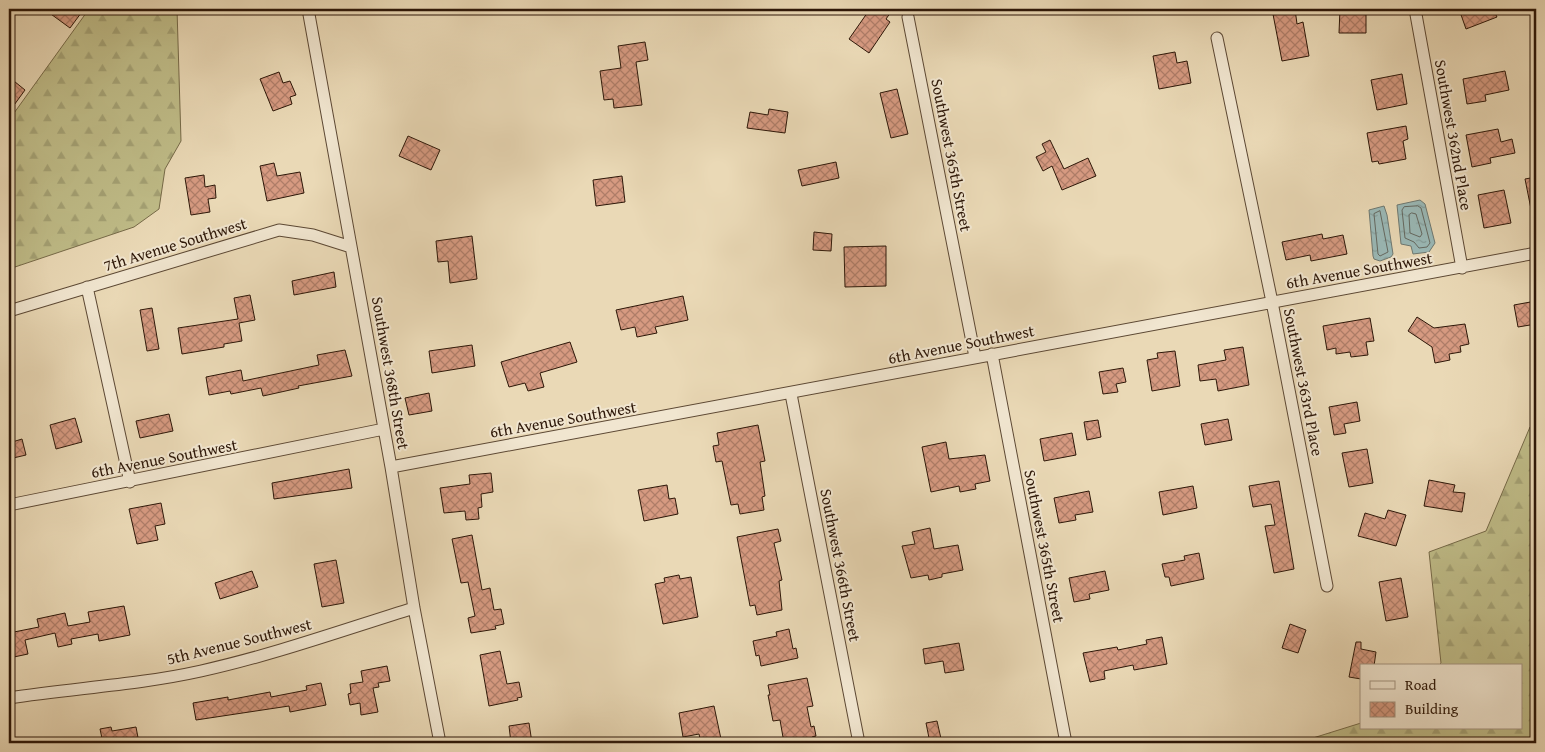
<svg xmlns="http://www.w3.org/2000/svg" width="1545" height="752" font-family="'Gentium Book Plus',serif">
  <defs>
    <pattern id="forest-firs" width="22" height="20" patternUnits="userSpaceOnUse" patternTransform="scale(1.25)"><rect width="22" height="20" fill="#bfbc88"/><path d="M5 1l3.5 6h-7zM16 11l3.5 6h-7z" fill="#a4a174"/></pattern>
    <pattern id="water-ripples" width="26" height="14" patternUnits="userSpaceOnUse" patternTransform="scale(1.25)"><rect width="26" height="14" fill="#9ab9b7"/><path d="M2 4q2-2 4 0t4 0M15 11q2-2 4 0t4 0" fill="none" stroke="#859e9c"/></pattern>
    <pattern id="building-cross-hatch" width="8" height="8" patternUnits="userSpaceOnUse" patternTransform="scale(1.25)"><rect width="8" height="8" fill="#d69a81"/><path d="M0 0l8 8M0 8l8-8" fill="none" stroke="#ae7d68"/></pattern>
  </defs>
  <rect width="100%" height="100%" fill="#ead9b6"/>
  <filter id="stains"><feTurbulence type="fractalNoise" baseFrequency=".004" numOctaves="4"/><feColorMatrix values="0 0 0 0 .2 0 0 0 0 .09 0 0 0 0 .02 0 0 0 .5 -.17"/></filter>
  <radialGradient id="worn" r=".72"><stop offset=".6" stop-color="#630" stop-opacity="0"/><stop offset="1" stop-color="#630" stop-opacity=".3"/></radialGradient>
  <path fill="url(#forest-firs)" stroke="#766a48" d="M89,9H177L181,141L165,169L159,209L134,227L9,269V120Z
    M1536,425V743H1297L1361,723V728H1521V666H1438L1441,663L1429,552L1486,531L1530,427Z"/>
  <path fill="url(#water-ripples)" stroke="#6e7871" d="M1420,200L1425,204L1435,243L1429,252L1413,254L1411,246L1401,244L1397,205Z
    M1384,206L1387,215L1393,254L1391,257L1380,261L1374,259L1373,256L1369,210Z"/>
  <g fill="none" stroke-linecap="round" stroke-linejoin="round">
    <path stroke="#646860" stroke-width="1" d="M1418,206L1421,208L1430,243L1427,247L1419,248L1414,242L1405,238L1402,210L1404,207Z
      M1380,211L1388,252L1380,256L1378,254L1374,214Z
      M1412,213L1416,214L1422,234L1420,237L1410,233L1409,215Z"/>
  </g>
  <path fill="url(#building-cross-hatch)" stroke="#2d1708" d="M44,9H84L70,28Z
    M870,9H893L886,19L890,22L869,53L849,39Z
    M1272,9H1295L1297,24L1303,22L1309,56L1282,61Z
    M1340,9H1366V33H1339Z
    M1459,9H1493L1497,17L1466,29Z
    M645,42L648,60L636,62L642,105L614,108L613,99L604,100L600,71L621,68L618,46Z
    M1175,52L1177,63L1187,61L1191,83L1159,89L1153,56Z
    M1505,71L1509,90L1485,95L1486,101L1467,104L1463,79Z
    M279,72L283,83L290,81L296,95L290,97L292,104L273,111L260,79Z
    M1402,74L1407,104L1377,110L1371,80Z
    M9,77L25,90L9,112Z
    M897,89L908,134L891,138L880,93Z
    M769,109L788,112L785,133L747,128L750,112L768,115Z
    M1406,126L1408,139L1403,141L1406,159L1379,164L1378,161L1372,162L1367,133Z
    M1498,129L1501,142L1512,139L1515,153L1490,158L1491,163L1472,167L1466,135Z
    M408,136L440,150L431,170L399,156Z
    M1050,140L1064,169L1088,158L1096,176L1062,190L1052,166L1043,171L1036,157L1046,152L1042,144Z
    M836,162L839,178L802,186L798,170Z
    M274,163L277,176L300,172L304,193L267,201L260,166Z
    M204,175L205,187L215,185L216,198L208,199L210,212L191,215L185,178Z
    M622,176L625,202L596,206L593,180Z
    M1536,177V209H1531L1525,179Z
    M1504,190L1511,223L1484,228L1478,195Z
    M814,232L832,234L831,251L813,250Z
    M1322,234L1323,239L1343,235L1347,254L1311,261L1310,255L1286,260L1282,242Z
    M472,236L477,279L450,283L448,261L438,262L436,241Z
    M886,246V286L845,287L844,247Z
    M334,272L336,287L294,295L292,281Z
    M250,295L255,320L239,323L242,341L224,344V347L182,354L178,328L238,319L234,298Z
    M683,296L688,320L655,327L657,333L637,337L635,327L621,330L616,310Z
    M1536,301V324L1518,327L1514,305Z
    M152,308L159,349L147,351L140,310Z
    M1417,317L1434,328L1465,324L1469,344L1460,346L1461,352L1449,354L1450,360L1435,363L1432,347L1408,331Z
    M1370,318L1374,341L1366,342L1368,355L1351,357L1350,352L1336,354V348L1327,350L1323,326Z
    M570,342L577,362L540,373L544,387L528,391L525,383L509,387L501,362Z
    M472,345L475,366L432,373L429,351Z
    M1243,347L1249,385L1218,391L1216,379L1200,381L1198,365L1226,360L1224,350Z
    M345,350L352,376L298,386L299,388L263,396L261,388L231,394L230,391L209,395L206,377L241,370L243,381L319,365L317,355Z
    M1175,351L1180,386L1152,391L1147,360L1158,358L1157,353Z
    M1123,368L1126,382L1116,384L1118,392L1103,394L1099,372Z
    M429,393L432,411L409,415L405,398Z
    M1357,402L1360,421L1344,424L1346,433L1334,435L1329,407Z
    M169,414L173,431L140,438L136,421Z
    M75,418L82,442L56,449L50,425Z
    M1228,419L1232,440L1205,445L1201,424Z
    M1098,420L1101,437L1087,440L1084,422Z
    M758,425L765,461L760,462L765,496L762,497L764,510L740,514L738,504L731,505L722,461L716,462L713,446L719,445L717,433Z
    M1072,433L1076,455L1044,461L1040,439Z
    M22,439L26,455L9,459V443Z
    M946,442L949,459L985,455L990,481L975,484L976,489L960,492L959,486L931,492L922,447Z
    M1367,449L1373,483L1349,487L1342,453Z
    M349,469L352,488L274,499L272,483Z
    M491,473L493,492L481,494L482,507L478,508L479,519L466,520L465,511L444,513L440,488L470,484L469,475Z
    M1429,480L1455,485L1453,492L1465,493L1462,512L1424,506Z
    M1279,481L1294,569L1274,573L1265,526L1275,525L1271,504L1253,507L1249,486Z
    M667,485L669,499L675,498L678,514L644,521L638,490Z
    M1193,486L1197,508L1163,515L1159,492Z
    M1089,491L1093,512L1075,515L1076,520L1059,523L1054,498Z
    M161,503L165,524L155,526L158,540L137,544L129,509Z
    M1388,510L1406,515L1396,546L1358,536L1365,513L1385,519Z
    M930,528L934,549L958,545L963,570L942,574V577L929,580L928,575L911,578L902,546L915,544L912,532Z
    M778,529L781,541L774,543L782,580L779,581L782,610L757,615L755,605L750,606L737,537Z
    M472,535L482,590L490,588L494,610L501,609L504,624L495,626L496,629L471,633L468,618L475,616L468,582L461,583L452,539Z
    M1199,553L1204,579L1171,586L1169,577H1165L1162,564L1185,560L1184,556Z
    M336,560L344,603L322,607L314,564Z
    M252,571L258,587L220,599L215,583Z
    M1105,571L1109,590L1089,594L1090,599L1074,602L1069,578Z
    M679,575L680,579L691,577L698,617L663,624L655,584L665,582L664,578Z
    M1401,578L1408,617L1386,621L1379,582Z
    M124,606L130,635L99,641L98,634L71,639L72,644L58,647L55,633L25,640L28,654L9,658V633L39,627L37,619L65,613L68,626L90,622L88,612Z
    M1290,624L1306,630L1298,653L1282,648Z
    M789,629L793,649L796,648L798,658L761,666L759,655L756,656L753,641L777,636L776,632Z
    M1162,637L1167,664L1134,670L1133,665L1104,671L1105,679L1090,682L1083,653L1117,647L1118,650L1147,644L1146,640Z
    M1356,642H1361V649L1376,652L1374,666H1361V679L1349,677Z
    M959,643L964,670L945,673L943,661L925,664L923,649Z
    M500,651L507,684L519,682L522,697L517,698L518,700L489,706L480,655Z
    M387,666L390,681L378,683L379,687L373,688L378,712L361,715L360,703L350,705L348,694L351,693L350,684L363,682L361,671Z
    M807,678L813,706L807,707L811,727L814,726L816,736L812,737L813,743H784L780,720L773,721L768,695H770L768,685Z
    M321,683L326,705L290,712L289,706L196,720L193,703L228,697V700L270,692L271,697L307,690L306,686Z
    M714,706L721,739L701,743L699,734L683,737L679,713Z
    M937,721L942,743H930L926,723Z
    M529,723L532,743H511L509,726Z
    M111,727L112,731L136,727L139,743H103L100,729Z"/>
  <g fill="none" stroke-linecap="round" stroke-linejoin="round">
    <defs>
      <path id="street" d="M308,9L391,467L414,608L440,743
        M1415,9L1462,268
        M908,17L975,357
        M1217,38L1272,302L1327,586
        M87,287L130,482
        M9,311L279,230L313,235L351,247
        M992,354L1066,743
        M791,394L859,743
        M391,467L1536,253
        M9,505L384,429
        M9,698C73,688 138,685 201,671C273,655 343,630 414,608"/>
    </defs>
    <use href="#street" stroke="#5c4834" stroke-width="13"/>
    <use href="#street" stroke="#f1e6d0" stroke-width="11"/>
  </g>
  <g text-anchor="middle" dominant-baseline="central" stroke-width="4" stroke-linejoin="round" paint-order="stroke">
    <g font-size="16" fill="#2d1708" stroke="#f1e6d0">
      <text transform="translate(1454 135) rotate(80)">Southwest 362nd Place</text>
      <text transform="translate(952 155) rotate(79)">Southwest 365th Street</text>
      <text transform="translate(175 244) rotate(-17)">7th Avenue Southwest</text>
      <text transform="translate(1359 270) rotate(-10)">6th Avenue Southwest</text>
      <text transform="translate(961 344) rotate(-11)">6th Avenue Southwest</text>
      <text transform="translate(391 373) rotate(80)">Southwest 368th Street</text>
      <text transform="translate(1304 382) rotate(79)">Southwest 363rd Place</text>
      <text transform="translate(563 419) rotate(-10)">6th Avenue Southwest</text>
      <text transform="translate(164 458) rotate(-11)">6th Avenue Southwest</text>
      <text transform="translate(1045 546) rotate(79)">Southwest 365th Street</text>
      <text transform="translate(841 565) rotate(79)">Southwest 366th Street</text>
      <text transform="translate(239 641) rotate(-14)">5th Avenue Southwest</text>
    </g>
  </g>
  <rect width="1545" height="752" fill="none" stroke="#ead9b6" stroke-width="30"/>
  <rect x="10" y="10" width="1525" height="732" fill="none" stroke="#2d1708" stroke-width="2.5"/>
  <rect x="15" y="15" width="1515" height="722" fill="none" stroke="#2d1708"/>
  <rect x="1360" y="664" width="162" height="65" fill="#f1e6d0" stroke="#a39380"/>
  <rect x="1370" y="681" width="25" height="8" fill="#f1e6d0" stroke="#a39380"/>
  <text x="1405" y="690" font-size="15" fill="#2d1708">Road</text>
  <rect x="1370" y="702" width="25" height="15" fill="url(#building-cross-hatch)" stroke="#a39380"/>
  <text x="1405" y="714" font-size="15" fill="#2d1708">Building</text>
  <rect width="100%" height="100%" filter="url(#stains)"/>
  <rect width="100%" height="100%" fill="url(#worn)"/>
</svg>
